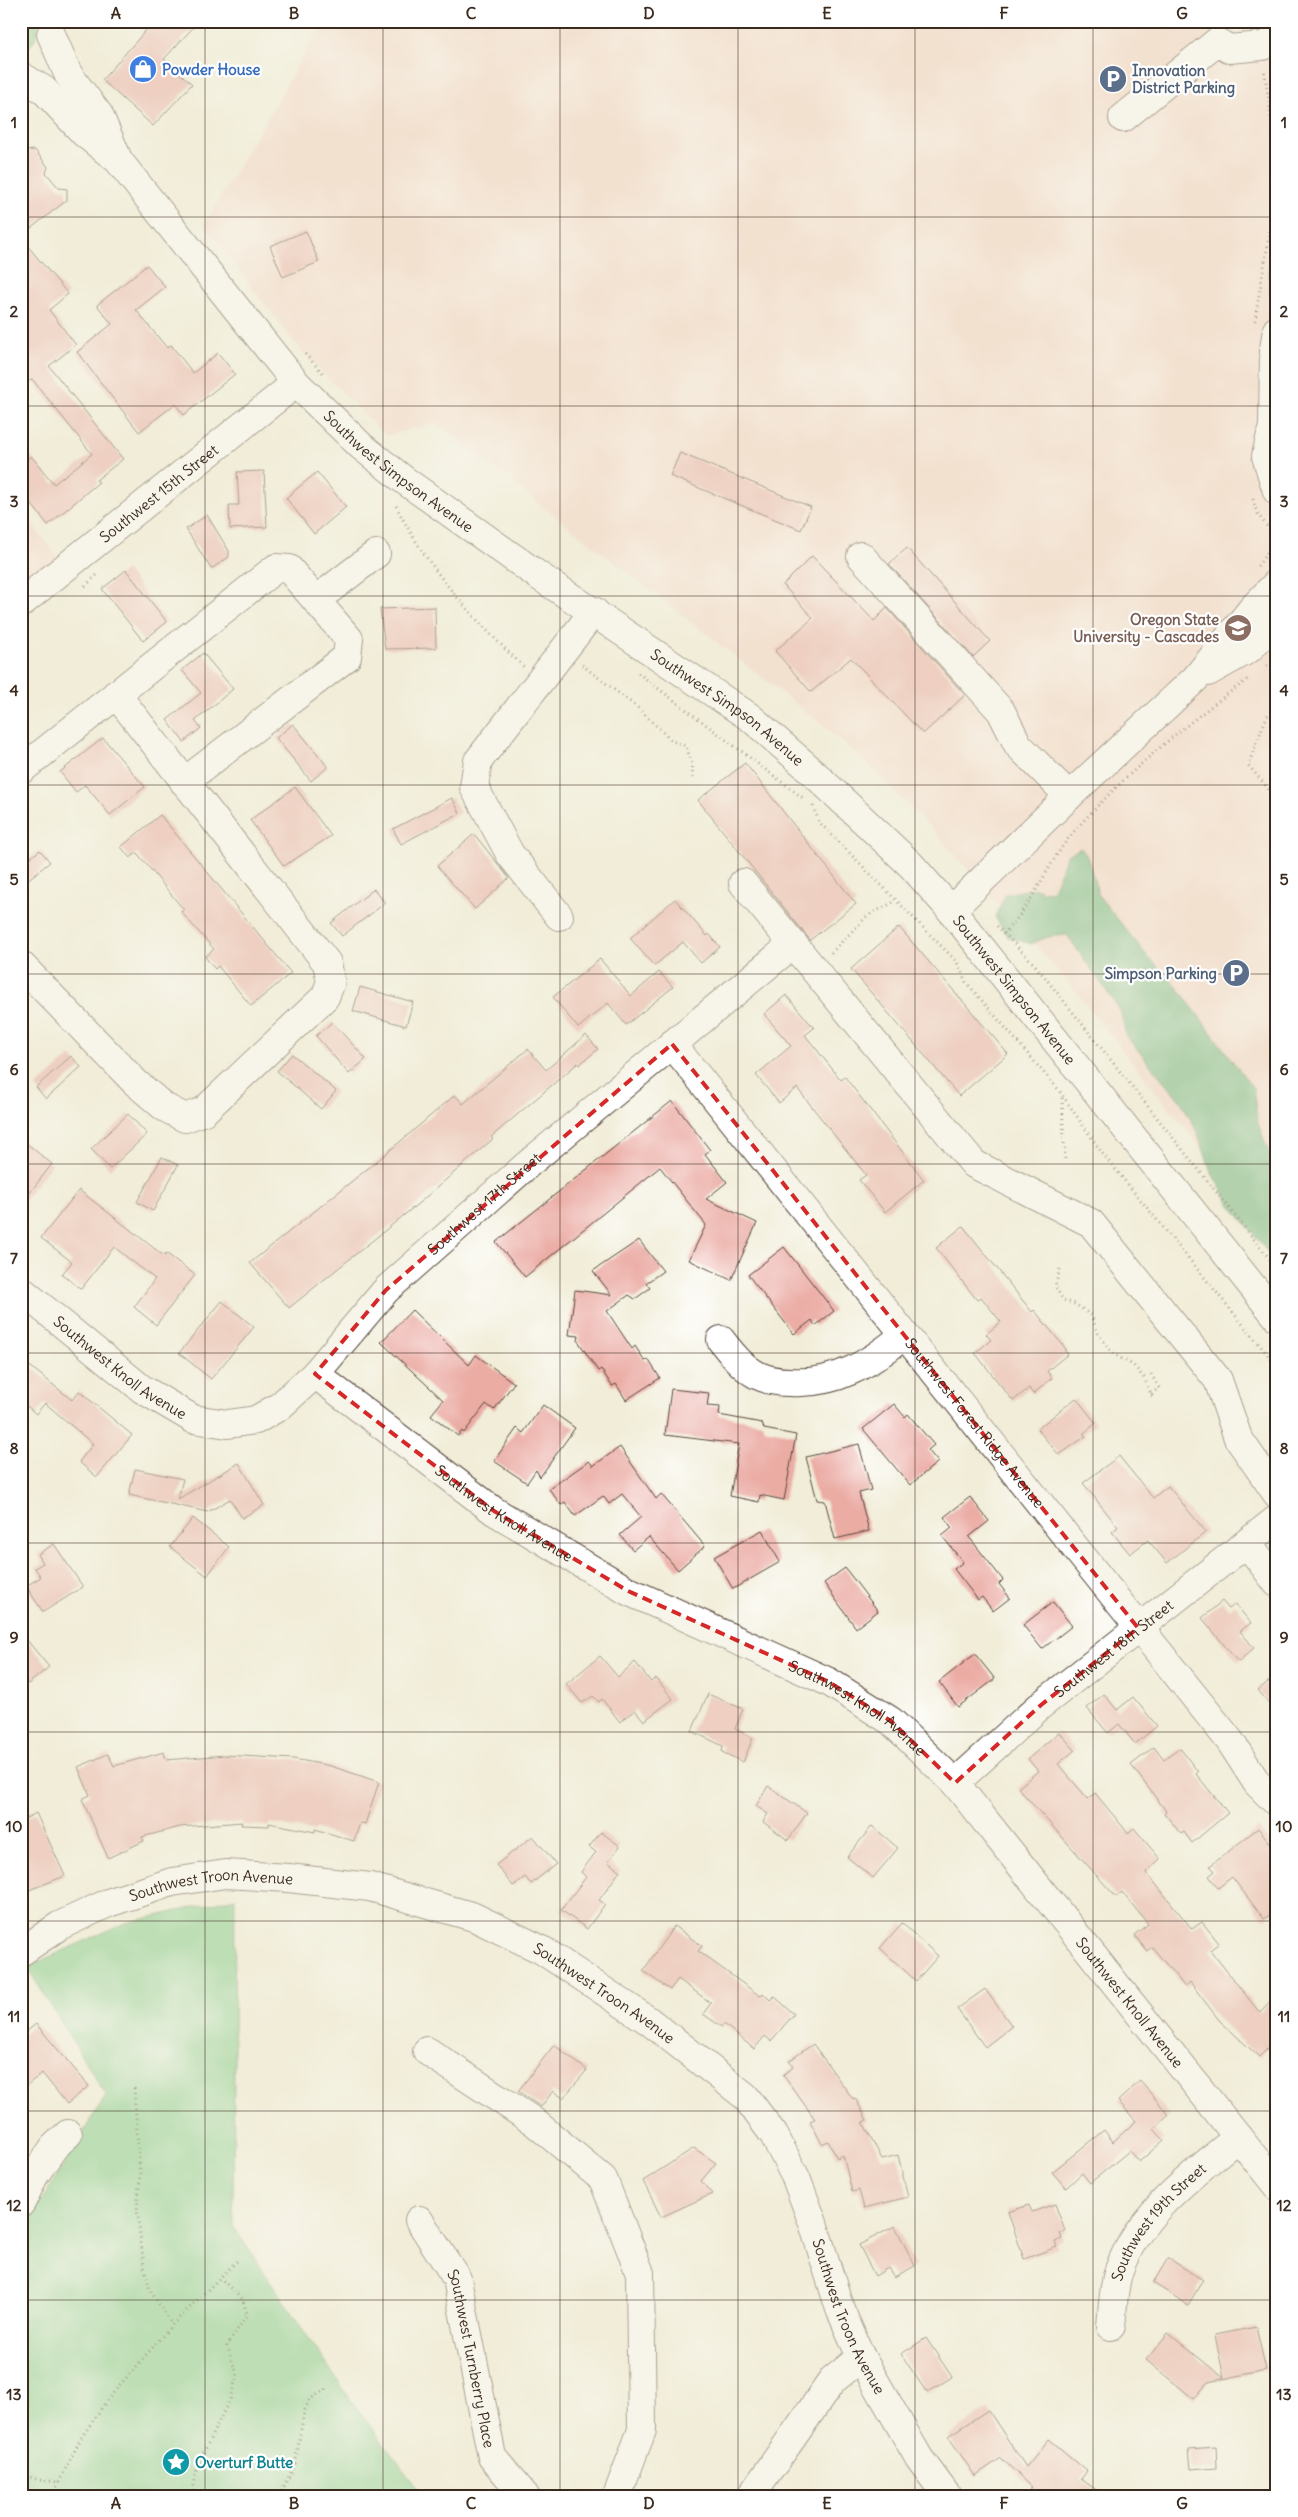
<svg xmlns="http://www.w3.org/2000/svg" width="1298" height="2517" font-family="Delius,sans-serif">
  <rect width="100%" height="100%" fill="#fff"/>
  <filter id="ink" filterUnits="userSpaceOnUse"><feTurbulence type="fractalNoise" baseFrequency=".02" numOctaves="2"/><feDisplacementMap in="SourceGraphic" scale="10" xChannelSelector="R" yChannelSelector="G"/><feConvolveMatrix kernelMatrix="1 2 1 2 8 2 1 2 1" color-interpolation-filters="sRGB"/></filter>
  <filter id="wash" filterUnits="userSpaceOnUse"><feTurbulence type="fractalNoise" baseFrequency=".0096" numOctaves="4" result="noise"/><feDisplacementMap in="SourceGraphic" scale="20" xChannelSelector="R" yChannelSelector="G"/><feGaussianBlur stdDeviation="1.12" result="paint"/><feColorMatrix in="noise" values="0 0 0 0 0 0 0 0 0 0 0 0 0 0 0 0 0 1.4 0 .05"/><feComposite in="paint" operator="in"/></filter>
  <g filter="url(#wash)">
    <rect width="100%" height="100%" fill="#f1edd8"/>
    <path fill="#f6d2c5" d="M324,21H1277V1243L1072,987L930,827L860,757L819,722L436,423L386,436L301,351L204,225Z
      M21,511L60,559L21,590Z"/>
    <path fill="#81cd8b" stroke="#5e7c54" d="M21,21H37C39,35 33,47 21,53Z
      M235,1898L233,2226L350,2399L423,2496H21V2220L43,2199L106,2095L27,1967L125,1923Z"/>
    <path fill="#68b077" stroke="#526d4a" d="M1277,239V324C1270,297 1262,265 1277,239Z
      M1081,848L1087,856L1099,896L1148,957L1175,984L1253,1088L1258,1123L1273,1164L1277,1168V1264L1230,1204L1211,1172L1198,1134L1182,1103L1126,1036L1120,1010L1067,935L1048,937L1031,944L1008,937L995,917L1006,894L1035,888L1043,891L1053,890L1067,855Z"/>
    <g id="blocks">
      <path fill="#ebaca4" d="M154,21H199L164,59L192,84L153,126L102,80Z
        M35,150L48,167L46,173L59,188L67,189V200L21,236V151Z
        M306,231L319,262L283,277L270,246Z
        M21,238L68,294L49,310L76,345L49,366L123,459L96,480L99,482L48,525L21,491V464L31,456L54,484L92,454L32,379L21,388Z
        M147,265L165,287L136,310L167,348L171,345L193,373L218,353L235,374L184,415L175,404L139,432L77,352L112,324L97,305Z
        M680,453L811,507L801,530L670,476Z
        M264,471L267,527L230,529L229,505H239L237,472Z
        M317,472L346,507L314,534L286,498Z
        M207,515L229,551V557L211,569L186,529Z
        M907,548L990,641L973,657L889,564Z
        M812,556L874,621L887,608L965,695L923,734L851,658L811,692L775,651L813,618L783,585Z
        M126,570L167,622L143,641L102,589Z
        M435,607L436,648L385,649L380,609Z
        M203,653L233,689L195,721L201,728L184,742L167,720L201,693L182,670Z
        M293,724L328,767L311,781L276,738Z
        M103,738L145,787L110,815L85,785L76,792L60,772Z
        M745,763L856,904L810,940L698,800Z
        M295,787L331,836L284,866L250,820Z
        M452,798L460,813L401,844L393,829Z
        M160,815L291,973L251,1006L218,966L215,969L205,957L214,949L181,912L184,910L137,853L130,858L121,847Z
        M474,834L509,878L475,909L437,866Z
        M40,850L50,862L21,885V865Z
        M374,889L385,903L342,936L331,923Z
        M675,899L707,936L709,934L720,947L701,963L683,942L654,966L630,938Z
        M899,927L1008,1054L959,1096L851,969Z
        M600,959L631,996L659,972L673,987L626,1025L608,1003L578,1028L553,997Z
        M360,987L413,1002L406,1026L353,1011Z
        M786,995L814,1028L805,1035L841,1080L845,1077L924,1180L885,1212L859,1180L866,1175L797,1088L779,1103L756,1075L791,1046L764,1014Z
        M332,1022L366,1059L349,1074L316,1036Z
        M586,1035L598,1049L579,1065L578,1063L491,1137L493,1139L419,1203L289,1308L250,1263L382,1157L455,1095L463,1104L528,1049L546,1070Z
        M292,1054L336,1091L321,1109L277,1071Z
        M71,1056L81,1067L46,1099L36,1087Z
        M672,1101L710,1150L705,1154L727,1182L706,1199L757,1223L731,1280L689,1260L706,1225L660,1167L525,1277L496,1242Z
        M128,1114L147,1134L110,1169L91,1149Z
        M21,1139L52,1164L21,1204Z
        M162,1157L178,1165L153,1211L137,1202Z
        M79,1190L164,1256L166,1253L195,1275L156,1325L134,1307L155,1279L114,1247L81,1289L62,1274L72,1262L41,1238Z
        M963,1226L1032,1312L1034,1310L1066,1349L1064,1350L1068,1354L1047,1371L1052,1378L1033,1394L1029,1388L1013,1401L975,1353L991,1340L986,1334L1001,1322L981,1297L977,1300L936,1248Z
        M639,1240L663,1271L646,1283L650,1288L635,1299L629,1295L607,1311L632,1349L635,1346L645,1361L648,1359L660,1378L626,1400L616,1384L612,1386L601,1369L598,1371L578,1341L579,1336L569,1335L575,1290L612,1295L593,1271Z
        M784,1247L834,1311L815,1326L812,1320L794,1334L748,1275Z
        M222,1301L254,1327L211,1379L179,1353Z
        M412,1310L469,1365L476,1355L514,1383L494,1410L486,1404L464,1433L462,1431L458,1436L431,1415L443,1400L381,1342Z
        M21,1359L72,1400L79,1391L132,1435L97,1477L79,1462L93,1444L45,1403L36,1414L21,1401Z
        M671,1389L709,1393L707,1406L720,1407L719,1415L762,1423L764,1429L796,1435L784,1500L760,1495L759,1502L730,1496L739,1444L665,1435Z
        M1076,1398L1096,1423L1083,1434L1086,1436L1059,1455L1037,1429Z
        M894,1404L905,1417L908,1414L934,1445L928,1450L938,1462L910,1485L863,1429Z
        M543,1405L575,1428L540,1477L536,1470L527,1483L494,1461L517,1428L523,1433Z
        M859,1444L871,1490L859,1493L869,1531L835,1539L825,1501L817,1500L806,1457Z
        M620,1447L656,1499L661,1494L705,1546L678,1570L649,1537L633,1550L620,1535L641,1517L622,1494L609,1504L603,1496L575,1516L565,1502L561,1505L549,1489L589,1461L593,1466Z
        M1119,1456L1153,1498L1168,1486L1206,1532L1167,1563L1148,1540L1130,1554L1112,1532L1118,1527L1083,1483Z
        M239,1463L264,1505L242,1518L230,1499L208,1512L129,1495L135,1469L183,1479L178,1499Z
        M970,1497L989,1521L969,1537L1003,1580L999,1584L1010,1598L993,1611L982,1597L978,1600L954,1569L963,1562L942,1536L952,1528L944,1517Z
        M193,1518L229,1547L207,1576L170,1547Z
        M762,1530L780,1562L733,1589L714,1557Z
        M54,1544L83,1587L43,1612L26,1586L41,1577L35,1568L43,1563L38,1554Z
        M845,1568L878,1611L856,1628L824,1583Z
        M1222,1601L1229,1609L1235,1604L1251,1623L1240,1631L1254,1648L1238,1662L1202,1618Z
        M1053,1602L1072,1626L1042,1649L1023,1625Z
        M21,1633L49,1667L28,1684L21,1676Z
        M975,1654L995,1679L958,1707L939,1682Z
        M600,1656L618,1677L635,1662L651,1682L656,1678L673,1699L644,1721L635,1710L620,1722L602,1699L599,1702L593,1696L582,1703L566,1684Z
        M1277,1675V1713L1258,1690Z
        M708,1694L743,1709L735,1729L753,1738L743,1762L722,1752L723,1746L692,1731Z
        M1104,1694L1117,1710L1133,1697L1157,1726L1135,1744L1119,1724L1108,1733L1087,1708Z
        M1059,1732L1075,1750L1058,1764L1088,1799L1095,1793L1128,1833L1134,1828L1160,1859L1146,1872L1192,1929L1202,1922L1219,1943L1210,1950L1260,2013L1277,1995V2039L1259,2057L1219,2020L1190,1982L1185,1987L1152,1947L1147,1951L1134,1935L1148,1924L1122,1892L1116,1897L1018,1788L1038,1771L1028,1759Z
        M1154,1747L1164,1760L1180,1748L1198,1772L1196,1774L1228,1813L1192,1843L1184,1832L1181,1834L1164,1813L1166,1811L1131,1765Z
        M164,1752L166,1760L225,1755L294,1759L331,1766L379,1782L365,1824L360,1823L354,1841L315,1829V1832L269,1823V1826L241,1825L242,1822L180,1827L142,1837L144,1841L108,1858L82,1799L90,1795L78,1767L108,1754L114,1766Z
        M768,1786L807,1813L788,1840L763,1822L768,1814L756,1806Z
        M36,1813L65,1876L29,1890L21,1873V1821Z
        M872,1826L898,1848L873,1878L847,1857Z
        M1258,1828L1275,1849L1270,1853L1277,1862V1909L1264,1919L1232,1877L1218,1888L1209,1876L1215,1871L1210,1866Z
        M601,1832L620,1846L608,1862L620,1871L599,1900L605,1904L587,1929L561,1910L586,1877L581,1872L596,1852L589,1847Z
        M533,1836L556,1864L531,1884L525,1877L513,1886L496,1865Z
        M902,1923L938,1956L916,1981L880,1948Z
        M674,1926L702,1946L698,1951L760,1996L763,1993L770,2000L774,1996L794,2014L771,2041L765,2036L754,2049L724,2024L722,2027L703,2014L711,2003L678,1979L670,1990L643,1971Z
        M985,1989L1012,2026L985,2047L957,2009Z
        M36,2024L89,2086L67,2104L42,2073L21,2090V2036Z
        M813,2044L853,2099L855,2098L867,2120L863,2122L882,2159L898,2155L908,2197L864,2208L859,2190L852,2192L843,2155L837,2158L828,2141L822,2144L810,2121L815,2119L783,2075L793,2067L789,2061Z
        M554,2045L587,2070L563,2098L553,2091L541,2107L518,2091Z
        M1140,2081L1169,2115L1154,2129L1164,2140L1139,2162L1129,2151L1090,2183L1082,2173L1066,2188L1052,2172L1104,2130L1113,2142L1136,2121L1118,2101Z
        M694,2148L716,2163L701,2181L712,2194L661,2217L643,2181Z
        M1055,2204L1065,2231L1060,2233L1062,2239L1055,2242L1057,2247L1024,2259L1008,2212L1029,2205L1032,2212Z
        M895,2226L915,2266L894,2277L888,2268L875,2276L859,2245Z
        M1168,2258L1203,2280L1188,2305L1153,2283Z
        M1256,2327L1266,2370L1208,2382L1194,2399L1146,2360L1168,2333L1224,2378L1215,2335Z
        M926,2338L952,2377L927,2393L901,2354Z
        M988,2410L1026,2467L1049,2439L1087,2471L1081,2479L1105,2496H1026L1032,2487L1001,2458L975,2476L948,2436Z
        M1216,2447L1217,2467L1191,2469L1189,2449Z"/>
    </g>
  </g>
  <g filter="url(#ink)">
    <use href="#blocks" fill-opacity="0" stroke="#56473a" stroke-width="1"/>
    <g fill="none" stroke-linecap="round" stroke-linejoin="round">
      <defs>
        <g id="minor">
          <path d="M51,34L68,74L99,115L117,157"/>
          <path id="s1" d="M21,76L44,90L84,133L118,160L296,383L361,446L404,480L539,576L751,718L806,766L911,865L951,910L1277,1317"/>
          <path d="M1123,118L1217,42L1229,49L1262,46L1277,40"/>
          <path d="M1277,330L1274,349L1273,426L1266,456L1277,491"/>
          <path d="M861,556L1001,711L1018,745L1069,796"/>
          <path d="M316,600L376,554"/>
          <path id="s2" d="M21,603L296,383"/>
          <path d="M1208,672L1249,649L1277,620"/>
          <path d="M21,770L276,568L289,569L349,639L347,657L184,782"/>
          <path d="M951,910L1069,796L1195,679L1252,609L1277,583"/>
          <path d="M559,916L510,854L474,787L478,761L594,611"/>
          <path d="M793,944L974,1164L1091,1223L1218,1380L1238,1438L1277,1494"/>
          <path d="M21,965L135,1082L164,1107L185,1118L204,1111L325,997L331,982L327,963L116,694"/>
          <path id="s3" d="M672,1044L1230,1741L1257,1783L1277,1803"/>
          <path id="s4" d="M21,1290L142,1389L193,1419L228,1424L256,1420L280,1406L315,1374L386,1290L527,1165L793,944L743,883"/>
          <path d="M721,1340C731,1353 742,1367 757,1375C767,1380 779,1382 790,1382C836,1385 871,1363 904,1335"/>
          <path id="s5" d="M315,1374L494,1511L628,1591L829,1682L891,1721L955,1783L1277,2186"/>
          <path d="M1247,1543L1277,1583"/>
          <path id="s6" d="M955,1783L1041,1705L1277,1519"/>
          <path id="s7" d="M21,1952L59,1926L108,1903L172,1882L226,1874L288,1878L370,1887L474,1917L542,1950L649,2021L745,2096L774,2135L796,2178L813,2223L840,2309L861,2357L919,2458L947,2496"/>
          <path d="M427,2051L533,2121L603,2179L640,2273L642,2430L617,2496"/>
          <path d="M21,2203L34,2176L54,2147L68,2134"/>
          <path id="s8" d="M419,2220L457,2279L492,2457L525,2496"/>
          <path id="s9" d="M1111,2326C1113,2308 1113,2287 1119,2270C1139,2213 1194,2174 1238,2137"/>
          <path d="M751,2496L832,2381L861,2357"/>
        </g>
      </defs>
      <use href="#minor" stroke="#56473a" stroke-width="30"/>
      <path stroke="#56473a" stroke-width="3" stroke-dasharray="1 4" stroke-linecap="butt" d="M1255,321C1260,284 1269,247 1272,211C1277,163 1272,116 1264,69
        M305,354L323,373
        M1253,499C1259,533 1290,525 1256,568
        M396,506C428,569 473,619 524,667
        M85,586L97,575
        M582,665L638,708L672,741L686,746L692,764L693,782
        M1267,666L1277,662
        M638,673L803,798
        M1272,793L1248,765L1267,716L1277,706
        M813,806L819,822L957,962L966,982L1058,1089L1102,1153L1277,1366
        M997,926L1035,965L1277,1268
        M1003,934C1035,904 1047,861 1077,828C1127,772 1187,723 1248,679
        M831,953L867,916L896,901
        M1062,1098L1065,1161
        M1060,1269L1055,1286L1063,1300L1075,1304L1091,1315L1099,1335L1112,1353L1133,1365L1144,1378L1153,1398
        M1151,1374L1159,1388L1151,1394
        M134,2088L140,2174L137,2210L144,2266L150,2290L172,2325
        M21,2474L39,2480L59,2482
        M52,2496L81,2438L108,2399L172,2325L237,2261
        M192,2496L198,2464L230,2399L237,2375L227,2346L247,2314L243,2300L220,2278
        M281,2496L283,2488L295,2465L304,2412L310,2399L327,2389"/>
      <use href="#minor" stroke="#fff" stroke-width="28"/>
    </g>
  </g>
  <path d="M0 0H1298V2517H0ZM672,1044L1138,1628L1041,1705L955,1783L891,1721L829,1682L628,1591L494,1511L315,1374L386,1290Z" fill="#f1edd8" fill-opacity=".55" fill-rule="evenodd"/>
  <path fill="none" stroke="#d62828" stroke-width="4" stroke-dasharray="10 6" stroke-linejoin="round" d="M672,1044L1138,1628L1041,1705L955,1783L891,1721L829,1682L628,1591L494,1511L315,1374L386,1290Z"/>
  <path fill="none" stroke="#3b2a1e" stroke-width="1" stroke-opacity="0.55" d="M205,21V2496M383,21V2496M560,21V2496M738,21V2496M915,21V2496M1093,21V2496M21,217H1277M21,406H1277M21,596H1277M21,785H1277M21,974H1277M21,1164H1277M21,1353H1277M21,1543H1277M21,1732H1277M21,1921H1277M21,2111H1277M21,2300H1277"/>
  <defs>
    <symbol id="shop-disc" viewBox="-11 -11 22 22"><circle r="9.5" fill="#3f7fe0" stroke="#fff"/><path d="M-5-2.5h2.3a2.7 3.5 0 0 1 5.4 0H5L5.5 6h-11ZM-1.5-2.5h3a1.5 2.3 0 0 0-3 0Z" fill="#fff"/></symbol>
    <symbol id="parking-disc" viewBox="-11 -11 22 22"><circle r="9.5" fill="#5c6f8a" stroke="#fff"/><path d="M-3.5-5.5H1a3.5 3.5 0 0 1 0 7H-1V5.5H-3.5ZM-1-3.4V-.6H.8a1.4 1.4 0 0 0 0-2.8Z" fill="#fff"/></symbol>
    <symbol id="university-disc" viewBox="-11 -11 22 22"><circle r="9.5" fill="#8d6e63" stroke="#fff"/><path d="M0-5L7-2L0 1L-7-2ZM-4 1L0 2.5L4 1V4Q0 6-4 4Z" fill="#fff"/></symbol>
    <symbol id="sight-disc" viewBox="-11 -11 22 22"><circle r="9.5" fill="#0f9aa8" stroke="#fff"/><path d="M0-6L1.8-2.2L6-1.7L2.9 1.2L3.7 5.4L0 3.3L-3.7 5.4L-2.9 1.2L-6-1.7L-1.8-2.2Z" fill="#fff"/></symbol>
  </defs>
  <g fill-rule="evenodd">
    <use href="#shop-disc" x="127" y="53" width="32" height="32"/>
    <use href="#parking-disc" x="1097" y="63" width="32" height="32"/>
    <use href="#university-disc" x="1222" y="612" width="32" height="32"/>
    <use href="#parking-disc" x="1220" y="957" width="32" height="32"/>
    <use href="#sight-disc" x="160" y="2446" width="32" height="32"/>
  </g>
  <g text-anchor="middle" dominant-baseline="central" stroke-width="4.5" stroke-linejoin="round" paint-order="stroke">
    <g font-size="15" font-weight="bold" fill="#366cbe" stroke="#fff" text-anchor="start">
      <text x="162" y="69">Powder House</text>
    </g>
    <g font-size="15" font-weight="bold" fill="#4e5e75" stroke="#fff" text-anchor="start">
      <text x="1132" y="70">Innovation<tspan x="1132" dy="17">District Parking</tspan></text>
      <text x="1217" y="973" text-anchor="end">Simpson Parking</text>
    </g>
    <g font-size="15" fill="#3b2a1e" stroke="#fff">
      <text stroke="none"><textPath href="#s1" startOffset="550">Southwest Simpson Avenue</textPath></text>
      <text stroke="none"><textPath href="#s2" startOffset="176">Southwest 15th Street</textPath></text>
      <text stroke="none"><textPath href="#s1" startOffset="955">Southwest Simpson Avenue</textPath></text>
      <text stroke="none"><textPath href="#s1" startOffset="1360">Southwest Simpson Avenue</textPath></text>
      <text stroke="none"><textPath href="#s4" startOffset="595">Southwest 17th Street</textPath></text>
      <text stroke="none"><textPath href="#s4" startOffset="126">Southwest Knoll Avenue</textPath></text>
      <text stroke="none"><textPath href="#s3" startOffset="485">Southwest Forest Ridge Avenue</textPath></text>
      <text stroke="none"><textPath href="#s5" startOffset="235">Southwest Knoll Avenue</textPath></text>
      <text stroke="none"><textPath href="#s6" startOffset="208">Southwest 18th Street</textPath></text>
      <text stroke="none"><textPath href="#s5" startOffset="640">Southwest Knoll Avenue</textPath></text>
      <text stroke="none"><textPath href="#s7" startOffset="206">Southwest Troon Avenue</textPath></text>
      <text stroke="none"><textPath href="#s7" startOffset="626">Southwest Troon Avenue</textPath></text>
      <text stroke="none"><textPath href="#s5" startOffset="1045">Southwest Knoll Avenue</textPath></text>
      <text stroke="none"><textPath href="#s9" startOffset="119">Southwest 19th Street</textPath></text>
      <text stroke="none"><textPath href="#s7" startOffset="1046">Southwest Troon Avenue</textPath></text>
      <text stroke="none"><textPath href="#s8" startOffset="151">Southwest Turnberry Place</textPath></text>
    </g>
    <g font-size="15" font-weight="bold" fill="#785e54" stroke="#fff" text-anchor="end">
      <text x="1219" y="619">Oregon State<tspan x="1219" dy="17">University - Cascades</tspan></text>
    </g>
    <g font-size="15" font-weight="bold" fill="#0d838f" stroke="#fff" text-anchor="start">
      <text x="195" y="2462">Overturf Butte</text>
    </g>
  </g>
  <rect width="1298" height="2517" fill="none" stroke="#fff" stroke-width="55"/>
  <rect x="28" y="28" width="1242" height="2462" fill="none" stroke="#3b2a1e" stroke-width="2"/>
  <g font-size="16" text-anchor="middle" font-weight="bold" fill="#3b2a1e">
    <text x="116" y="19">A</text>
    <text x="294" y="19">B</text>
    <text x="471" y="19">C</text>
    <text x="649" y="19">D</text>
    <text x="827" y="19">E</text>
    <text x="1004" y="19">F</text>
    <text x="1182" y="19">G</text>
    <text x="14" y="128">1</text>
    <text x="1284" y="128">1</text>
    <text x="14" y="317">2</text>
    <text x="1284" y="317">2</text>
    <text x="14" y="507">3</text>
    <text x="1284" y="507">3</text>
    <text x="14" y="696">4</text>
    <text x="1284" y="696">4</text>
    <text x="14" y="885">5</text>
    <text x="1284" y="885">5</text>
    <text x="14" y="1075">6</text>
    <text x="1284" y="1075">6</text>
    <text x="14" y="1264">7</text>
    <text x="1284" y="1264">7</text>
    <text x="14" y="1454">8</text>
    <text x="1284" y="1454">8</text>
    <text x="14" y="1643">9</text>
    <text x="1284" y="1643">9</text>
    <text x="14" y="1832">10</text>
    <text x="1284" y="1832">10</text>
    <text x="14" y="2022">11</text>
    <text x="1284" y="2022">11</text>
    <text x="14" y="2211">12</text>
    <text x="1284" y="2211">12</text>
    <text x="14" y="2400">13</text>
    <text x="1284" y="2400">13</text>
    <text x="116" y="2509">A</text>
    <text x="294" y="2509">B</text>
    <text x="471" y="2509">C</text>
    <text x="649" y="2509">D</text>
    <text x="827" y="2509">E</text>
    <text x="1004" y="2509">F</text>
    <text x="1182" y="2509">G</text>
  </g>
</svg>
